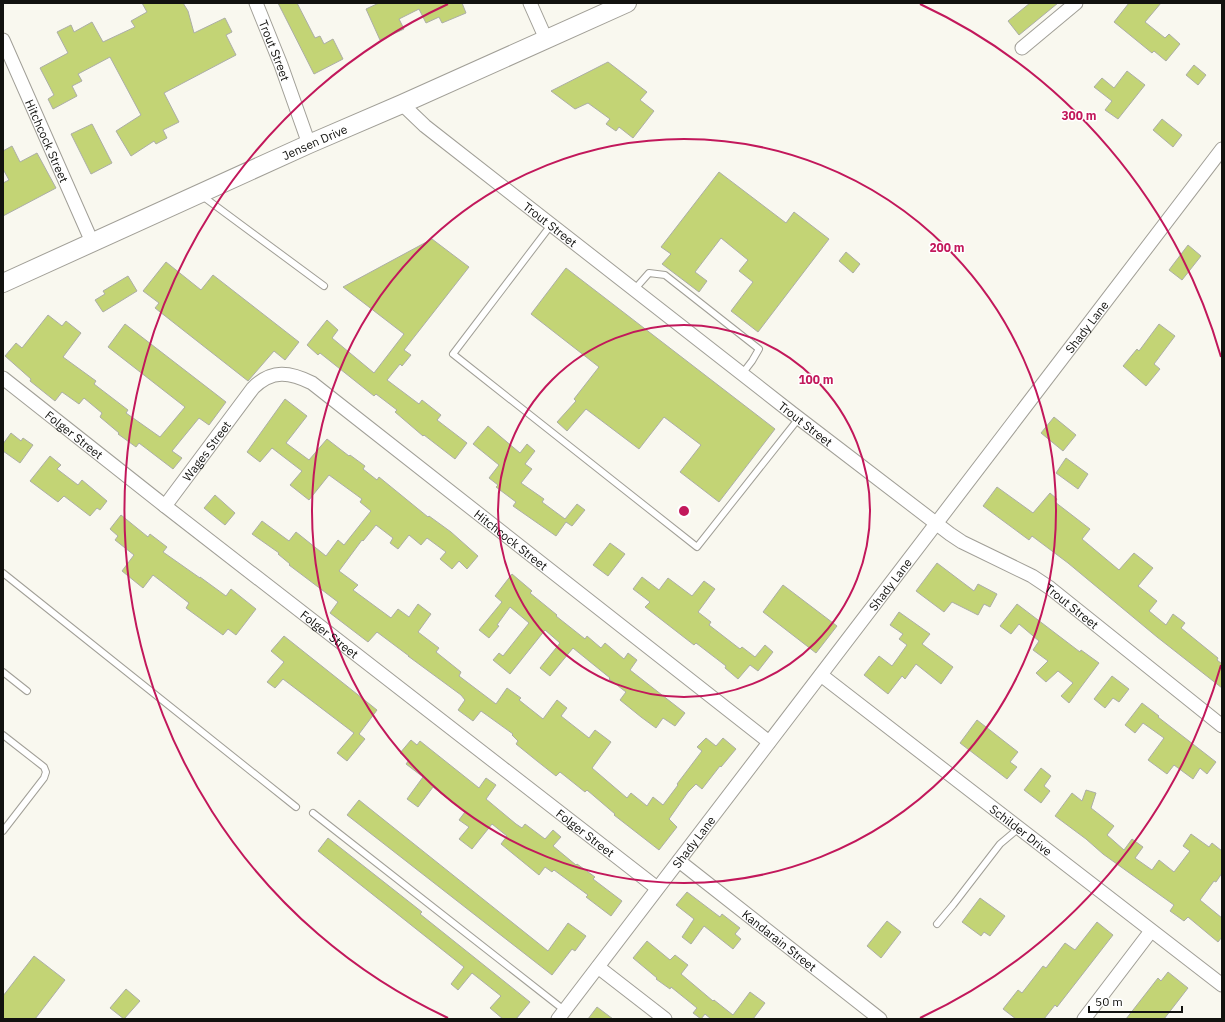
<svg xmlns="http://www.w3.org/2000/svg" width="1225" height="1022" font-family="'IBM Plex Sans',sans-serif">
  <rect width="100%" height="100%" fill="#f9f8ef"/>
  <path fill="#c3d475" stroke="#acaea6" d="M142,3H183L188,11L194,33L225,18L232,32L226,35L236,55L164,93L179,122L163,130L167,138L156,144L154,141L131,156L116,131L141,115L110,57L78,74L82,81L72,86L77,96L53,109L48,99L54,95L40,68L68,53L57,32L71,25L74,32L92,22L103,42L135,27L131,21L147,12Z
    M278,3H297L315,38L320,36L324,44L333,39L343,59L314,74Z
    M379,3H462L466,13L442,23L439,17L426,23L419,9L399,19L404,29L380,40L366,9Z
    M1030,3H1058L1019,35L1008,21Z
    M1129,3H1161L1145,22L1165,38L1169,34L1180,44L1166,61L1154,51L1152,53L1114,22Z
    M608,62L647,92L640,100L654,111L633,138L619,127L616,131L606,124L610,119L588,103L575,109L551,91Z
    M1194,65L1206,75L1198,85L1186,75Z
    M1127,71L1145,85L1118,119L1105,110L1112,101L1094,87L1102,78L1114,88Z
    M1162,119L1182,135L1173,147L1153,130Z
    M92,124L112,163L91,174L71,134Z
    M12,146L20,162L37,153L56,188L3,216V183L9,180L3,169V151Z
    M719,172L786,223L794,212L829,239L758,332L731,311L753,282L739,271L748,260L721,238L695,272L707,281L699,292L662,264L671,254L661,247Z
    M432,239L469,267L404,350L411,355L402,366L400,364L387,380L419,404L422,400L441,415L437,420L467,443L455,459L424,435L423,436L395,412L397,410L376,394L374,396L320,353L318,355L307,345L327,320L338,330L332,338L374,373L404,334L343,287Z
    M1188,245L1201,256L1182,280L1169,270Z
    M846,252L860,264L853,273L839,261Z
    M166,262L201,290L213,275L299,342L285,360L274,351L248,381L155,308L159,303L143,291Z
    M566,268L775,429L719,502L680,472L701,445L664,417L639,449L586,409L567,431L557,422L576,401L574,399L599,367L531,314Z
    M128,276L137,291L103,312L95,300L105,294L103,291Z
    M48,315L62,326L66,321L81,333L63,357L96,381L94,384L128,410L126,413L160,437L185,407L108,347L125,324L226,402L209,425L199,418L172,451L182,458L173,469L139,443L136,447L118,434L119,433L100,417L102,413L84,398L79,404L62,392L55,401L30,381L31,379L5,356L16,343L22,348Z
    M1159,324L1175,336L1154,364L1160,369L1146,386L1123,366L1137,349L1139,351Z
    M285,399L307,416L286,443L309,460L327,439L349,456L350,455L365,466L363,469L377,480L379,477L428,517L429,516L451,532L478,556L467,569L459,561L452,569L440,559L446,552L427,538L421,545L409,535L398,549L390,543L393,538L376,525L363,541L362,540L339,571L358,585L353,590L391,618L398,609L409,617L418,604L431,614L418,632L439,648L436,652L461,672L459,676L496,704L507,688L521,698L519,700L543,719L557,700L567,708L561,716L589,738L595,730L611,742L592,768L627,798L631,793L647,806L653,797L663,805L678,785L677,784L702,751L697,747L706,738L716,746L723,738L736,749L721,767L720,766L702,789L696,784L688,792L669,819L677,827L659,850L614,815L615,814L587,790L585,792L560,772L556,776L537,761L516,744L518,741L512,735L513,734L481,711L473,721L458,710L465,700L461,695L408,656H409L377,632L368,642L330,613L338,602L289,565L290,564L278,554L279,553L252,534L262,521L289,541L296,532L326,556L338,540L344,545L371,511L360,502L362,499L329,475L309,500L290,485L302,471L272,448L260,462L247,452Z
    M1054,417L1076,435L1063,451L1041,433Z
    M488,426L520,453L527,444L535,451L525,464L532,469L521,483L544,499L542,502L565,519L577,504L585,510L572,526L566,522L556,536L513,506L516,502L496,487L498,485L489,478L499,465L473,444Z
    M11,433L21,441L23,438L33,445L20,463L3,451V444Z
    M50,456L61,465L57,469L78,485L82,480L107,501L100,510L97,508L90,516L64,496L58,502L30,481Z
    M1066,458L1088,474L1078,489L1056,473Z
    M997,487L1033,513L1050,493L1057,499L1055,502L1090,529L1082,539L1119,570L1134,553L1153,568L1138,586L1157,601L1149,611L1166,625L1173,614L1185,623L1181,628L1218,658L1217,660L1222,664V688L1157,637L1068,563L1032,536L1029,540L983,506Z
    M215,495L235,513L225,525L204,508Z
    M121,515L148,537L150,534L167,547L163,552L200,578V577L226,596L231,589L256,609L236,635L228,629L223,635L186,608L189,603L153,575L143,588L122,571L134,555L115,540L118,536L110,529Z
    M610,543L625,554L608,576L593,565Z
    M937,563L974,591L978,584L997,594L990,607L984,604L978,615L952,602L944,612L916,591Z
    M512,574L532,591L530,593L557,615L556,616L585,639L587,636L601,648L605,643L624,659L628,653L637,660L630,670L685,713L675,726L663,718L656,728L641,717L620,700L626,692L609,679L610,678L573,648L550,676L540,668L560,643L545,630L510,674L493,660L499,653L503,656L529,623L510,607L497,625L499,626L489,638L479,630L502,602L495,596Z
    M642,577L659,590L668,578L692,596L704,581L715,589L698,612L711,622L709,625L740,649L742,647L755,657L765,645L773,652L758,671L750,665L738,679L725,668L726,666L696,643L694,645L645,607L650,602L633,589Z
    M783,585L837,626L816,653L763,612Z
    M1017,604L1080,652L1081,650L1099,663L1069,703L1061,696L1073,683L1058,671L1046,682L1036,673L1048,661L1033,650L1039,641L1019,624L1011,634L1000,626Z
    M899,612L930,634L922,644L953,667L941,684L916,664L905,679L902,676L888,694L864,675L879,656L892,666L907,645L899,639L903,634L890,625Z
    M284,636L377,710L359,734L365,739L347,761L337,753L354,733L283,679L275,688L267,682L284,662L271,651Z
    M1112,676L1129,689L1119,702L1113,698L1105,708L1094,699Z
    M1142,703L1159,716L1158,717L1216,762L1207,774L1200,768L1193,779L1174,765L1167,774L1148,760L1164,738L1143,723L1135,733L1125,725Z
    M977,720L1018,752L1010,762L1017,767L1007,779L960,743Z
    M411,740L417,745L420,741L479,788L486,778L496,785L486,799L516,824L522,828L525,824L545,839L553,830L561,837L553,846L576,865L577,864L595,877L593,879L622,901L611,916L586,897L588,895L554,870L552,872L545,867L539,875L501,844L507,836L492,824L472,849L459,839L469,827L459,820L465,812L433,787L418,807L407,799L423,777L406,764L409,760L400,753Z
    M1041,768L1051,776L1044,786L1050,791L1041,803L1024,790Z
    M1086,790L1096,793L1091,808L1114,826L1107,835L1124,850L1132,839L1143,847L1135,858L1152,870L1159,860L1174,872L1190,851L1183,846L1191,834L1209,847L1212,843L1222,851V873L1216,882L1214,881L1200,900L1222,918V937L1218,942L1188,917L1184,921L1170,911L1174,905L1103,854L1086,839L1055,816L1072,793L1082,801Z
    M359,800L548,951L568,923L586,936L575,951L572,949L552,975L347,815Z
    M328,838L422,912L420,914L530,1002L516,1019H503L490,1008L501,996L472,973L458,990L451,984L464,967L318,851Z
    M687,892L720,917L722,914L740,928L735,934L741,939L733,949L704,926L691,944L682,937L694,919L676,905Z
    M980,898L1005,916L990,936L984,932L981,936L962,922Z
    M887,921L901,932L881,958L867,946Z
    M1097,922L1113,935L1057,1007L1055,1005L1044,1019H1016L1003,1009L1018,990L1022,993L1043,966L1046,968L1065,943L1075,950Z
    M647,941L670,960L675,955L688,965L681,974L713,1001L714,1000L733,1015L750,992L765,1003L753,1019H711L705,1014L701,1019L693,1013L697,1008L671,987L670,989L656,979L657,978L633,958Z
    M34,956L65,980L35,1019H3V996Z
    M1168,972L1188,988L1164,1019H1126L1158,978L1161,981Z
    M126,989L140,1001L124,1019L110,1008Z
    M597,1007L613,1019H588Z"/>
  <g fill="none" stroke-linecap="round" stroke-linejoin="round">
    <defs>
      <path id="lane" d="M201,195L324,286
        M551,225L453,354L697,547L799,418
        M634,290L649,273L665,275L759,349L752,361L742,374
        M3,573L296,807
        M3,672L27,691
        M3,735L44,767L46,772L44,778L3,831
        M313,813L564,1010
        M937,924L953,905L1000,844L1019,828"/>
      <g id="street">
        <path id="s1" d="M256,3L281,65L309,144"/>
        <path d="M530,3L546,39"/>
        <path id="s2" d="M3,40L92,242"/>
        <path d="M1022,48L1076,3"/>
        <path id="s3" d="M402,104L425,126L792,413L950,534L962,542L1032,576L1050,588L1222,726"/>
        <path id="s4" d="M3,378L165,506L657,888"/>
        <path id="s5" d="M165,506L253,388C272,369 290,372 312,383L769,742"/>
        <path id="s6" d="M821,675L1222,985"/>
        <path id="s7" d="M679,861L880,1019"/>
        <path d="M598,967L665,1019"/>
        <path id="s8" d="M558,1019L1222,149"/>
        <path d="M1084,1019L1151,931"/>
      </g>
      <g id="secondary">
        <path id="s9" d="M3,283L309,144L402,104L627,3"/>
      </g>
    </defs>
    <use href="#lane" stroke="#a19f97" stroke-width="8"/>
    <use href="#street" stroke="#a19f97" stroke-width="15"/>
    <use href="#secondary" stroke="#a19f97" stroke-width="20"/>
    <use href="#lane" stroke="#fff" stroke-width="6"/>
    <use href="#street" stroke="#fff" stroke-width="13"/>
    <use href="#secondary" stroke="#fff" stroke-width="18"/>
  </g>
  <g fill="none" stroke="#c2185b" stroke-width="2">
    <circle cx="684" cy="511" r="186"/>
    <circle cx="684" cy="511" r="372"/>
    <path d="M1221 665A559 559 0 0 1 920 1018M448 1018A559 559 0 0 1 448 4M920 4A559 559 0 0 1 1221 357"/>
  </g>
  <g text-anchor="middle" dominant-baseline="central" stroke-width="3" stroke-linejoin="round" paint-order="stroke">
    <g font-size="12" fill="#12120f" stroke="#fff">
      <text stroke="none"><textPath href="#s1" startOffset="51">Trout Street</textPath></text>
      <text stroke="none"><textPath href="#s2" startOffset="110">Hitchcock Street</textPath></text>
      <text stroke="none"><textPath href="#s9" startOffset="342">Jensen Drive</textPath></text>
      <text stroke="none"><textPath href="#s3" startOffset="191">Trout Street</textPath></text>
      <text stroke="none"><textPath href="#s8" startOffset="871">Shady Lane</textPath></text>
      <text stroke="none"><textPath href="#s3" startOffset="515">Trout Street</textPath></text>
      <text stroke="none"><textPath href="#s4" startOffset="91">Folger Street</textPath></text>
      <text stroke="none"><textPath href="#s5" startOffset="69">Wages Street</textPath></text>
      <text stroke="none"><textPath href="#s5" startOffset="465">Hitchcock Street</textPath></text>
      <text stroke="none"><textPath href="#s8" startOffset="547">Shady Lane</textPath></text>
      <text stroke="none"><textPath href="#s3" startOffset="839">Trout Street</textPath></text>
      <text stroke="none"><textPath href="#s4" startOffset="415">Folger Street</textPath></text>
      <text stroke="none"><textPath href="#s6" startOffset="253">Schilder Drive</textPath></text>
      <text stroke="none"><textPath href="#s4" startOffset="739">Folger Street</textPath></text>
      <text stroke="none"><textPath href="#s8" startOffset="223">Shady Lane</textPath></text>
      <text stroke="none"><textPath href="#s7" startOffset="128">Kandarain Street</textPath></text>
    </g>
  </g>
  <circle cx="684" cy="511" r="6" fill="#c2185b" stroke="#fff" stroke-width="2"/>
  <g font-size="12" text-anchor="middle" font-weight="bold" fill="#c2185b" stroke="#fff" stroke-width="3" stroke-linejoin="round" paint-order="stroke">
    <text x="1079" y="120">300 m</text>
    <text x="947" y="252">200 m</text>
    <text x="816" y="384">100 m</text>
  </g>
  <rect width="1225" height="1022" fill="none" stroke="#12120f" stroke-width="8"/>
  <path d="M1089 1006v6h93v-6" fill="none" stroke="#12120f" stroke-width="2"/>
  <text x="1095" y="1006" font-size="12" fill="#12120f" stroke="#ffffff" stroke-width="3" paint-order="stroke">50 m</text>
</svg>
